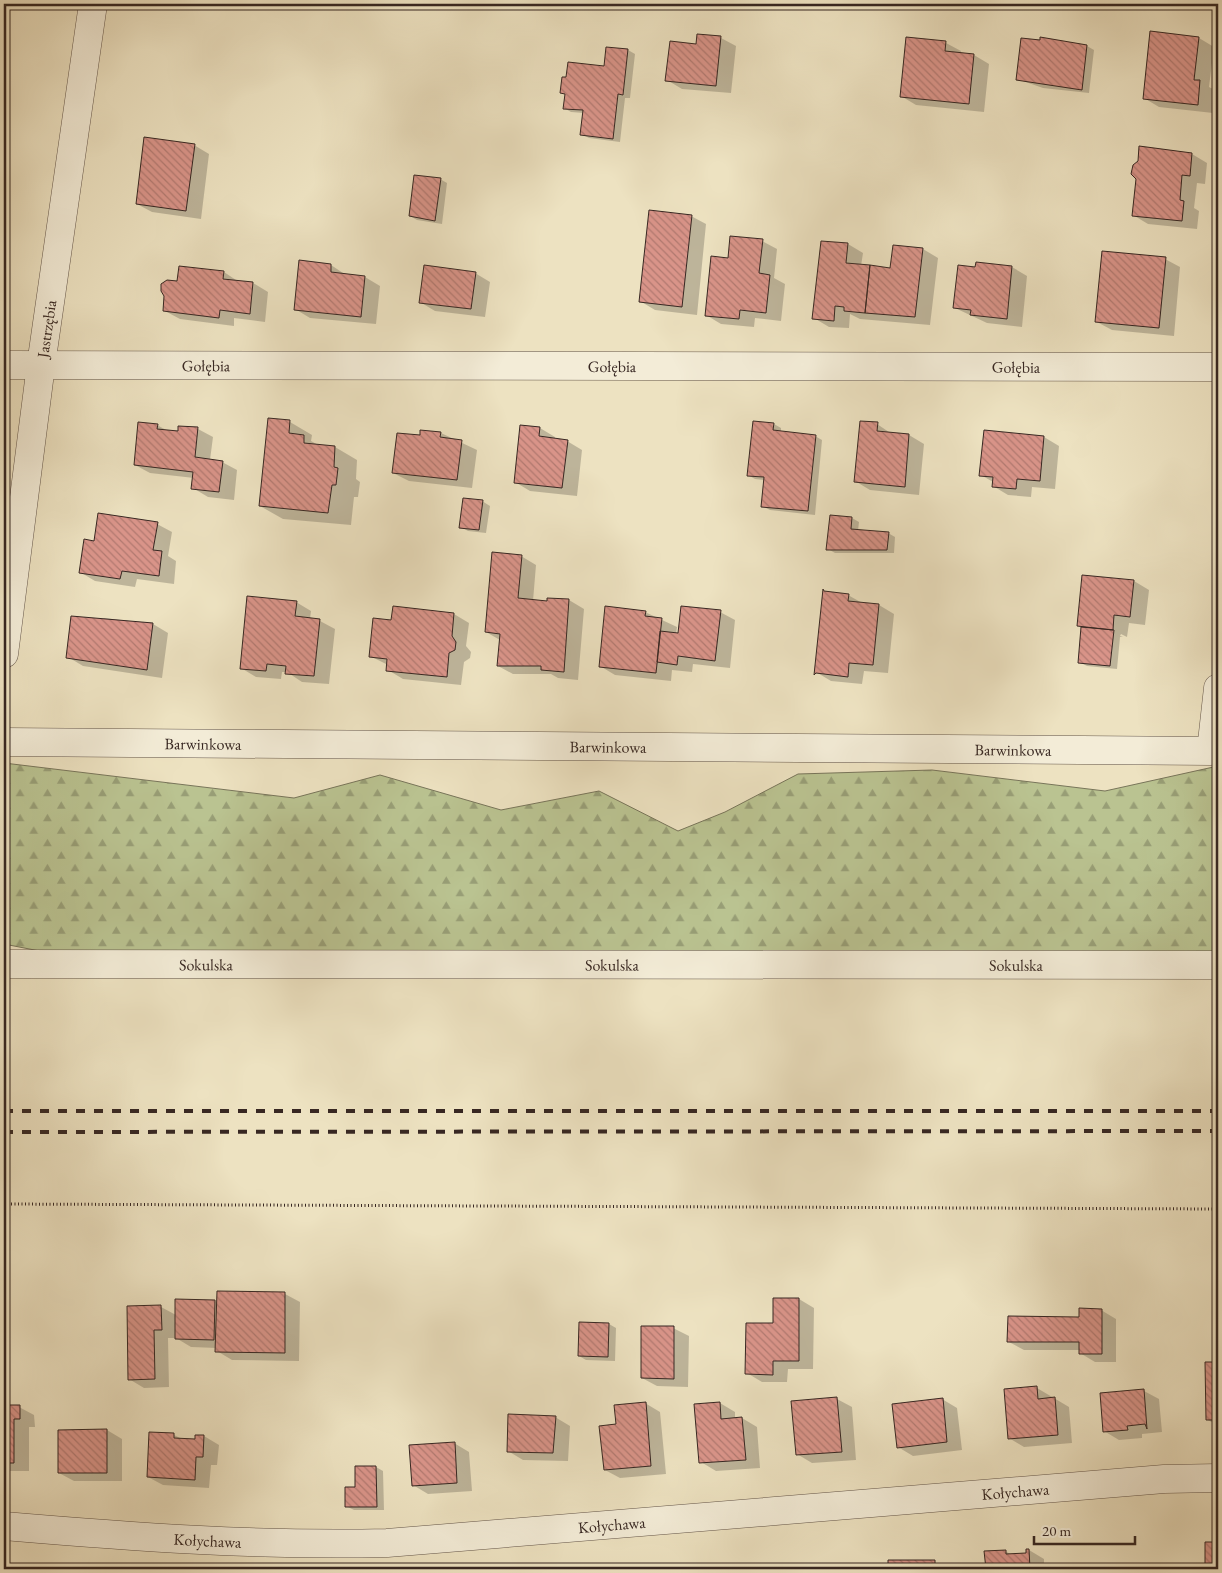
<svg xmlns="http://www.w3.org/2000/svg" width="1222" height="1573" font-family="'EB Garamond',serif">
  <defs>
    <pattern id="forest-firs" width="22" height="20" patternUnits="userSpaceOnUse" patternTransform="scale(1.25)"><rect width="22" height="20" fill="#bac391"/><path d="M5 1l3.5 6h-7zM16 11l3.5 6h-7z" fill="#989e76"/></pattern>
    <pattern id="building-back-hatch" width="6" height="6" patternUnits="userSpaceOnUse" patternTransform="scale(1.25)"><rect width="6" height="6" fill="#d99489"/><path d="M-1 5l2 2M0 0l6 6M5-1l2 2" fill="none" stroke="#b17970"/></pattern>
  </defs>
  <rect width="100%" height="100%" fill="#ede2c1"/>
  <filter id="stains"><feTurbulence type="fractalNoise" baseFrequency=".004" numOctaves="4"/><feColorMatrix values="0 0 0 0 .2 0 0 0 0 .09 0 0 0 0 .02 0 0 0 .5 -.17"/></filter>
  <radialGradient id="worn" r=".72"><stop offset=".6" stop-color="#630" stop-opacity="0"/><stop offset="1" stop-color="#630" stop-opacity=".3"/></radialGradient>
  <path fill="url(#forest-firs)" stroke="#78755a" d="M4,763L294,798L380,775L501,810L599,791L678,831L725,812L798,774L932,770L1105,791L1218,766V956H65L4,944Z"/>
  <path fill="#0003" d="M721,38L736,46L731,93L682,89L667,80L697,45Z
    M1199,38L1214,47L1209,87L1215,90L1213,113L1159,107L1144,98Z
    M946,43L961,51L960,54L974,55L989,64L984,112L916,105L901,96Z
    M1087,46L1094,50L1089,93L1043,88L1017,79Z
    M628,50L635,54L630,98H625L620,142L589,138L581,134L584,113L571,112L564,108L566,95L561,92L605,68Z
    M194,145L209,154L201,219L152,212L137,204Z
    M1192,154L1207,163L1205,184L1197,183L1194,208L1199,211L1197,229L1148,224L1133,215Z
    M440,179L447,183L442,224L417,220L410,216Z
    M691,216L706,224L697,315L655,310L640,301Z
    M762,241L777,249L774,278L785,284L781,321L755,318L754,327L721,324L706,315L729,259Z
    M848,244L863,253L861,266L891,270L894,246L923,249L938,258L930,325L860,319L850,314L849,328L829,327L814,318Z
    M1165,259L1180,267L1174,336L1112,330L1097,322Z
    M331,265L346,275L365,277L380,286L376,324L310,318L295,309Z
    M1012,267L1027,276L1022,327L987,323L955,308L977,268Z
    M224,272L239,282L253,283L268,292L265,322L234,318V326L180,319L165,311L178,283Z
    M475,273L490,282L485,317L435,311L420,302Z
    M290,422L312,435L311,441L320,446L335,447L357,460L356,479L360,482L358,497H354L351,525L283,519L260,506Z
    M774,424L781,428V432L815,436L822,440L815,515L770,510L762,506L765,480L755,479L748,475Z
    M877,424L892,434L909,435L924,444L919,495L870,490L855,481Z
    M157,425L168,431L179,432L198,429L213,437L210,460L222,462L237,470L234,500L208,497L193,488L194,478L150,473L135,465Z
    M521,426L540,428L555,437V439L567,441L582,450L577,496L530,491L515,482Z
    M985,431L1044,437L1059,446L1055,489L1032,487L1031,497L1008,495L993,486V482L981,475Z
    M441,433L477,450L472,488L409,481L393,473L421,437Z
    M482,501L490,506L486,533L468,531L461,527Z
    M852,518L859,522L858,531L888,533L895,537L894,553H835L828,549Z
    M157,524L172,532L168,556L176,561L174,584L137,579L135,587L95,581L80,572L95,542Z
    M521,556L536,565L533,601L548,602V599L569,600L584,609L578,680L558,678L551,674H513L498,666L500,640L486,632Z
    M1134,581L1149,590L1145,625L1129,623L1127,637L1121,634L1120,636L1123,637H1120L1117,669L1087,666L1079,662L1083,628L1078,626Z
    M848,595L864,604L879,605L894,614L888,673L864,671L862,684L831,681L816,672Z
    M296,602L311,611L310,619L320,621L335,629L329,684L302,682L287,672H282L281,679L256,677L241,668Z
    M645,612L677,627L676,634H679L720,612L735,620L730,668L693,664L692,672L672,670L671,681L615,675L600,666Z
    M454,614L469,623L466,646L471,652L470,658L464,662L461,685L403,679L388,670V665L370,656L393,621Z
    M104,618L153,624L168,633L162,678L83,666L68,657Z
    M218,1292L285,1294L300,1302L299,1361L232,1360L217,1351V1348L191,1347L176,1338H168L169,1387L144,1388L129,1379L128,1307H161L176,1315L215,1301L218,1303Z
    M799,1299L814,1308L813,1369H788L787,1382H762L747,1373L774,1324Z
    M1101,1310L1116,1319V1362H1095L1080,1353V1350H1024L1009,1342Z
    M609,1324L616,1328L615,1361L586,1360L579,1356Z
    M673,1328L689,1336L688,1387L657,1386L642,1378Z
    M1207,1364H1218V1426L1208,1420Z
    M1037,1388L1069,1407L1072,1443L1024,1447L1009,1438Z
    M1144,1391L1159,1399L1162,1432L1142,1434V1438L1119,1440L1104,1431Z
    M837,1399L852,1407L856,1460L812,1463L797,1454Z
    M942,1399L957,1408L962,1450L913,1456L898,1447Z
    M645,1403L660,1412L666,1474L620,1478L605,1470Z
    M720,1403L735,1412V1419L742,1418L757,1427L760,1468L716,1471L701,1462Z
    M4,1407H19L34,1415L35,1427H29V1471H4Z
    M555,1417L570,1426L568,1461L523,1460L508,1451Z
    M107,1430L122,1439V1481H74L59,1473Z
    M174,1435L182,1439L196,1440L204,1436L219,1445L217,1465H211L209,1488L163,1485L148,1477Z
    M454,1443L469,1452L472,1491L428,1494L413,1485Z
    M376,1467L383,1471L384,1510H354L346,1506L357,1488Z
    M1029,1550L1044,1559V1569H987L986,1553L1005,1551L1012,1555H1028Z
    M889,1561L934,1562L947,1569H889Z
    M802,1568H851L854,1569H802Z"/>
  <path fill="url(#building-back-hatch)" stroke="#372722" d="M1150,31L1199,37L1194,80H1200L1198,105L1143,99Z
    M697,34L721,36L716,86L665,81L670,41L696,44Z
    M906,37L946,41L945,51L974,54L969,104L900,97Z
    M1040,37L1087,45L1082,90L1016,80L1021,38L1040,40Z
    M606,47L628,49L623,95L618,94L613,139L580,135L583,110L563,109L565,94L560,93L562,77H566L568,62L604,66Z
    M144,137L195,144L186,211L136,204Z
    M1139,146L1192,153L1190,176L1182,175L1180,200L1184,201L1182,221L1132,216L1136,179L1131,174L1133,165L1138,161Z
    M414,175L441,178L435,221L409,216Z
    M649,210L692,215L682,307L639,302Z
    M730,236L763,239L759,273L770,275L766,313L740,310L739,319L705,316L711,256L728,258Z
    M821,241L848,243L846,263L870,265L865,313L844,311V307L835,306L834,321L812,319Z
    M893,245L923,248L915,317L865,313L870,265L890,268Z
    M1102,251L1166,257L1159,328L1095,322Z
    M299,260L331,264V272L365,276L361,317L294,310Z
    M976,262L1012,266L1007,319L970,315L971,310L953,308L958,265L975,267Z
    M424,265L476,272L471,309L419,303Z
    M179,266L224,271L223,279L253,282L250,314L220,310L219,318L163,311L164,296L161,291V284L167,280L177,281Z
    M268,418L290,420L289,433L304,435V443L335,446L334,467L338,468L336,485H332L328,513L259,506Z
    M753,421L774,423L773,430L816,435L808,511L761,507L764,477L747,476Z
    M860,421L878,422L877,431L909,434L905,487L854,482Z
    M138,422L158,424L157,429L178,431V426L198,427L195,457L223,461L219,492L191,489L193,472L134,465Z
    M520,425L540,427L539,436L568,440L562,488L514,483Z
    M420,430L441,432L440,437L462,440L457,480L392,473L397,433L420,435Z
    M984,430L1044,436L1040,481L1017,479L1016,489L992,487L993,477L979,476Z
    M463,498L483,500L479,530L459,528Z
    M98,513L158,522L153,550L162,551L159,576L122,571L120,579L79,573L84,539L94,541Z
    M830,515L852,517L851,529L889,532L887,550H826Z
    M492,552L522,555L518,598L547,601V598L569,599L564,672L541,670V666H497L500,634L485,632Z
    M1082,575L1134,580L1130,617L1114,615L1113,630L1077,626Z
    M823,589L824,591L849,594L848,601L879,604L873,665L849,663L848,677L816,673L814,675Z
    M247,596L297,601L295,616L320,619L314,676L285,674L286,666L267,664L266,671L240,669Z
    M393,606L454,613L452,636L456,642L455,650L449,653L447,677L386,671L387,659L369,657L373,618L391,620Z
    M605,606L646,611L645,616L662,618L656,673L599,667Z
    M681,606L721,610L715,661L678,656L677,665L657,662L660,631L678,633Z
    M71,616L153,623L147,670L66,658Z
    M1081,627L1114,630L1110,666L1078,663Z
    M217,1291L285,1292V1353L215,1352Z
    M773,1298H799V1361H773V1375L745,1374L746,1323H773Z
    M175,1299L215,1300L214,1340L175,1339Z
    M161,1305L162,1330H154L155,1379L128,1380L127,1306Z
    M1079,1308L1102,1309V1354H1079V1342H1007L1008,1316L1079,1317Z
    M579,1322L609,1323L608,1357L578,1356Z
    M641,1326H674V1379L641,1378Z
    M1205,1362H1218V1420H1206Z
    M1037,1386L1038,1399L1055,1397L1058,1435L1008,1439L1004,1389Z
    M1144,1389L1147,1429L1145,1424L1127,1426L1128,1430L1103,1432L1100,1393Z
    M837,1397L842,1452L796,1455L791,1401Z
    M943,1398L947,1442L897,1448L892,1404Z
    M646,1402L651,1466L604,1470L599,1426L616,1424L614,1405Z
    M720,1402L721,1419L742,1417L746,1460L699,1463L694,1404Z
    M4,1405H20V1419H14V1463H4Z
    M508,1414L556,1416L553,1453L507,1452Z
    M107,1429V1473H58V1430Z
    M149,1432L174,1433V1438L195,1439V1435H204L203,1457H196L195,1480L147,1477Z
    M455,1442L457,1483L412,1486L409,1445Z
    M355,1466H376L377,1507H345V1487H355Z
    M1205,1542H1218V1569H1205Z
    M1026,1549H1029L1030,1569H986L984,1551L1006,1550V1554L1026,1553Z
    M888,1560H935V1569H888Z
    M801,1567H852V1569H801Z"/>
  <g fill="none" stroke-linecap="round" stroke-linejoin="round">
    <defs>
      <g id="minor">
        <path id="s1" d="M4,365L1218,367"/>
        <path id="s2" d="M4,654L41,365L93,4"/>
        <path id="s3" d="M4,742L1211,751L1218,688"/>
        <path id="s4" d="M4,964L1218,965"/>
        <path id="s5" d="M4,1526C132,1537 258,1546 387,1543L1164,1479L1218,1478"/>
      </g>
    </defs>
    <use href="#minor" stroke="#64564a" stroke-width="29"/>
    <path stroke="#372722" stroke-width="3" stroke-dasharray="1 2.5" stroke-linecap="butt" d="M4,1204L1218,1209"/>
    <use href="#minor" stroke="#f3ecd7" stroke-width="28"/>
    <path stroke="#372722" stroke-width="4" stroke-dasharray="9 9" stroke-linecap="butt" d="M4,1111H1218
      M4,1132L1218,1131"/>
  </g>
  <g text-anchor="middle" dominant-baseline="central" stroke-width="4" stroke-linejoin="round" paint-order="stroke">
    <g font-size="16" fill="#372722" stroke="#f3ecd7">
      <text stroke="none"><textPath href="#s2" startOffset="328">Jastrzębia</textPath></text>
      <text stroke="none"><textPath href="#s1" startOffset="202">Gołębia</textPath></text>
      <text stroke="none"><textPath href="#s1" startOffset="608">Gołębia</textPath></text>
      <text stroke="none"><textPath href="#s1" startOffset="1012">Gołębia</textPath></text>
      <text stroke="none"><textPath href="#s3" startOffset="199">Barwinkowa</textPath></text>
      <text stroke="none"><textPath href="#s3" startOffset="604">Barwinkowa</textPath></text>
      <text stroke="none"><textPath href="#s3" startOffset="1009">Barwinkowa</textPath></text>
      <text stroke="none"><textPath href="#s4" startOffset="202">Sokulska</textPath></text>
      <text stroke="none"><textPath href="#s4" startOffset="608">Sokulska</textPath></text>
      <text stroke="none"><textPath href="#s4" startOffset="1012">Sokulska</textPath></text>
      <text stroke="none"><textPath href="#s5" startOffset="1014">Kołychawa</textPath></text>
      <text stroke="none"><textPath href="#s5" startOffset="609">Kołychawa</textPath></text>
      <text stroke="none"><textPath href="#s5" startOffset="204">Kołychawa</textPath></text>
    </g>
  </g>
  <rect width="1222" height="1573" fill="none" stroke="#ede2c1" stroke-width="20"/>
  <rect x="5" y="5" width="1212" height="1563" fill="none" stroke="#372722" stroke-width="2.5"/>
  <rect x="10" y="10" width="1202" height="1553" fill="none" stroke="#372722"/>
  <path d="M1034 1536v8h101v-8" fill="none" stroke="#372722" stroke-width="2.5"/>
  <text x="1042" y="1536" font-size="15" fill="#372722" stroke="#f3ecd7" stroke-width="4" paint-order="stroke">20 m</text>
  <rect width="100%" height="100%" filter="url(#stains)"/>
  <rect width="100%" height="100%" fill="url(#worn)"/>
</svg>
